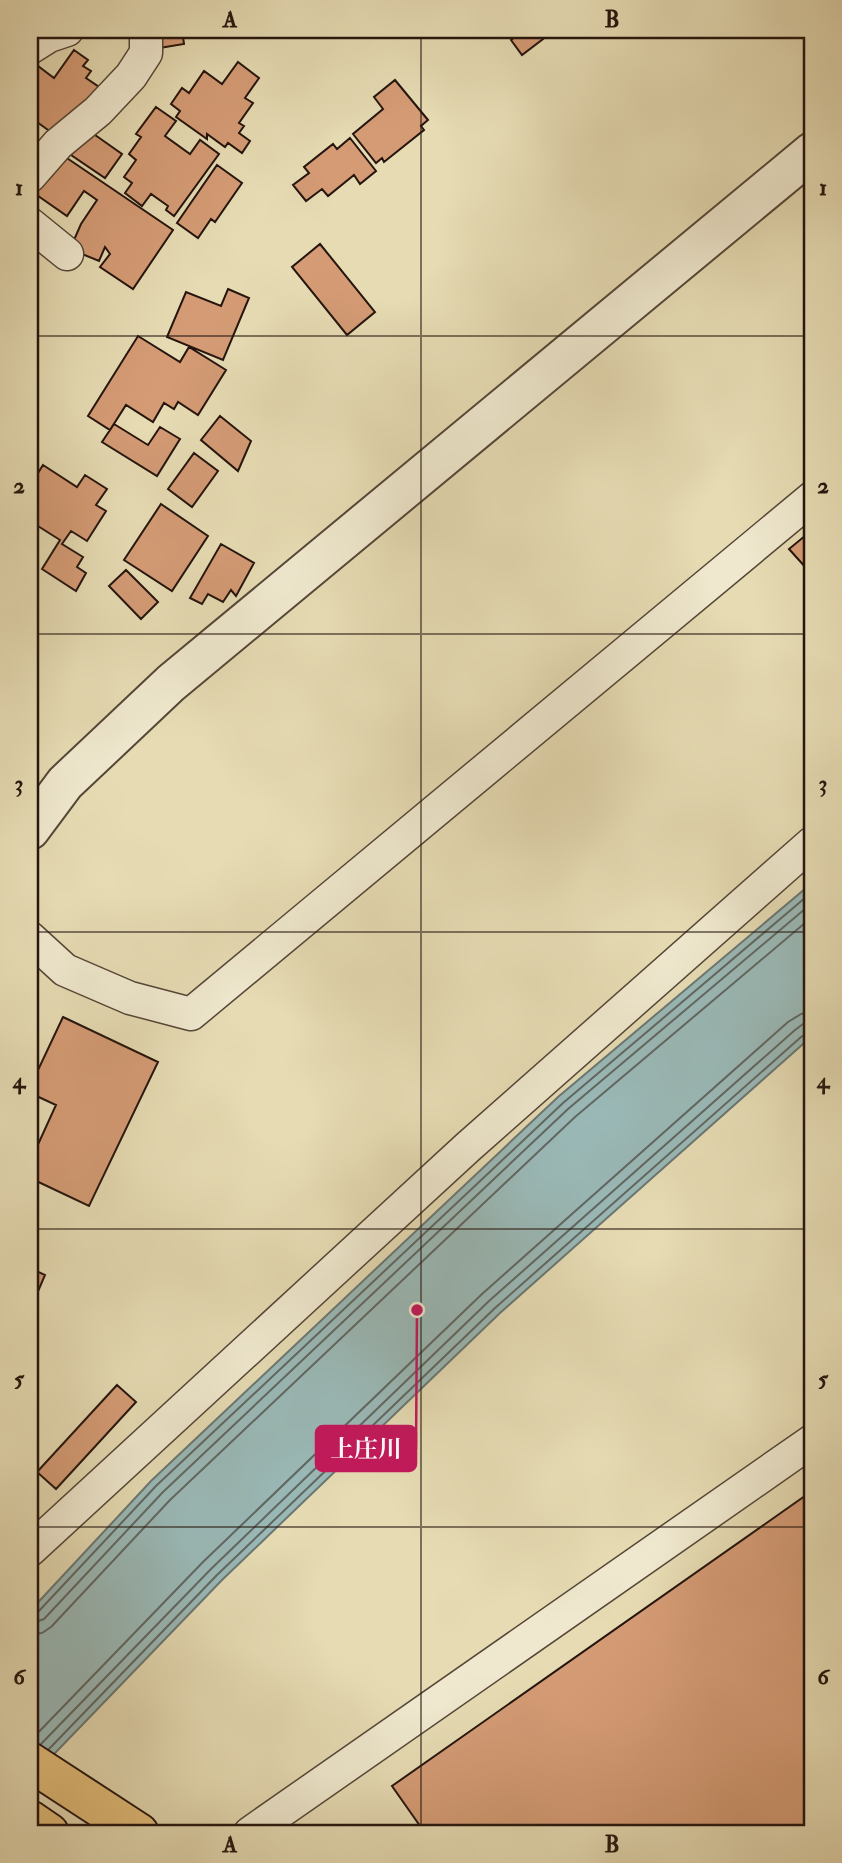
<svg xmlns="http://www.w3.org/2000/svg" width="842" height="1863" font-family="'IM FELL Double Pica','Noto Serif JP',serif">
  <rect width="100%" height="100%" fill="#e6dbb3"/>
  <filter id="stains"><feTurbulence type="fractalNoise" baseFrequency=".00286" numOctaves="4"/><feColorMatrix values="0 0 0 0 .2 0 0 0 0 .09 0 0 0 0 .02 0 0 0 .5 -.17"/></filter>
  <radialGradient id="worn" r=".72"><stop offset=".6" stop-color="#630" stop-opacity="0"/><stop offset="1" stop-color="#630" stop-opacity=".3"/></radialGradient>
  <path fill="#9ab9b7" stroke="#6b7773" stroke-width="2" d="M812,883V1036L500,1313L222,1580L30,1779V1611L151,1481L558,1097Z"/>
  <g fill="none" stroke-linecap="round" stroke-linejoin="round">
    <path stroke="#606762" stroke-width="2" d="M30,1615L38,1612L156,1486L563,1103L812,892
      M30,1624L44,1619L163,1492L568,1109L812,903
      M30,1634L42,1633L51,1627L170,1500L575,1117L812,917
      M30,1741L203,1562L482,1294L788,1022L801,1014L812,1012
      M41,1744L211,1569L489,1301L795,1030L803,1024L812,1023
      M49,1749L217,1575L495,1308L801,1037L812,1031"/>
  </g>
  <path fill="#d49b75" stroke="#25150e" stroke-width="2" d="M157,30H182L184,44L159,48Z
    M524,30H536L543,39L522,55L511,40Z
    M74,50L88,60L83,66L91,71L86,78L102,89L55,135L30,117V69L34,63L54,78Z
    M238,62L259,78L245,98L253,103L239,123L244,126L239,133L250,141L242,153L228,143L225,147L207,134V139L176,117L180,111L171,104L182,88L189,93L204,71L222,84Z
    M395,80L428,120L421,126L424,130L384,162L382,158L376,163L353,134L383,109L374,97Z
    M156,107L176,121L165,136L190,154L200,140L219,154L174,216L166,210L168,206L151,194L142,206L125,193L132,183L124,177L136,160L129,154L141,137L136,134Z
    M88,130L122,154L105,178L71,155Z
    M350,138L376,171L360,184L354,175L328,196L322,189L306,201L293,185L309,173L304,167L333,144L337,149Z
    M58,152L173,230L133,289L100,267L110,254L105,247L99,261L70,249L81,224L97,200L84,191L67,216L31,191Z
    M217,165L242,183L215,222L211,219L198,238L177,223Z
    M320,244L375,312L347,335L292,267Z
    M228,289L249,298L223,360L167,337L186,292L221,306Z
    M138,336L180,362L189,347L226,370L198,415L178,402L174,409L164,403L153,422L126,405L110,430L88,416Z
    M220,416L251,441L238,471L201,440Z
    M114,424L148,445L160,427L180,439L157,476L102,442Z
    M194,453L218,471L192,507L168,489Z
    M43,465L77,487L85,475L107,489L96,505L106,511L87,541L71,531L62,544L83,557L77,567L86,573L76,591L42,569L60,540L30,521V486Z
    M161,504L208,536L172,591L124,560Z
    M812,530V564L807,569L789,549Z
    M221,544L254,563L236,596L231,590L223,602L208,594L202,604L190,598Z
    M126,570L158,602L141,619L109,586Z
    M63,1017L158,1062L89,1206L30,1178V1162L56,1105L30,1093V1087Z
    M30,1268L45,1275L30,1310Z
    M117,1385L136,1402L56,1489L37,1472Z
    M812,1491V1833H425L392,1786Z"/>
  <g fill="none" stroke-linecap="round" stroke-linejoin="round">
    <defs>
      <path id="minor" d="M30,48L49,36L67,30
        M30,176L58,144L98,111L131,76L146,53V30
        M30,224L67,254
        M30,938L65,970L130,998L191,1014L812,498
        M30,1550L468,1147L812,843
        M250,1833L812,1441"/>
      <path id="tertiary" d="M30,830L65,783L171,683L812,152"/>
      <path id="trunk" d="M30,1762L139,1833
        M30,1820L49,1833"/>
    </defs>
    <use href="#minor" stroke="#554637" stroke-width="35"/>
    <use href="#tertiary" stroke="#554637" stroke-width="42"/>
    <use href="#trunk" stroke="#25150e" stroke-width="42"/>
    <use href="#minor" stroke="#efe8ce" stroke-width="32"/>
    <use href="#tertiary" stroke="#efe8ce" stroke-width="38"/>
    <use href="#trunk" stroke="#e3be7a" stroke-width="38"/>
  </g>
  <path fill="none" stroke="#25150e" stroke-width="2" stroke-opacity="0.55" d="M421,30V1833M30,336H812M30,634H812M30,932H812M30,1229H812M30,1527H812"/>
  <path fill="none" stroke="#c2185b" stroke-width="2.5" d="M417 1310L416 1449"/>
  <circle fill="#c2185b" stroke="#efe8ce" stroke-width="2.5" cx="417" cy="1310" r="7"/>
  <rect fill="#c2185b" stroke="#c2185b" stroke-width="2.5" x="316" y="1426" width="100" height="45" rx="7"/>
  <g font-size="24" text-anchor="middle" font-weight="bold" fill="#fff">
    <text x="366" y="1457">上庄川</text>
  </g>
  <rect width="842" height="1863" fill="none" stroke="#e6dbb3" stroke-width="77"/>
  <rect x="38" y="38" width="766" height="1787" fill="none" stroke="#25150e" stroke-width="2.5"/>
  <g font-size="23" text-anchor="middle" font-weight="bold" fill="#25150e">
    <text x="230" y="27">A</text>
    <text x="612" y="27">B</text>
    <text x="19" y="195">1</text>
    <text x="823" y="195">1</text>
    <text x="19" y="493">2</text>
    <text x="823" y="493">2</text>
    <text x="19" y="791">3</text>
    <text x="823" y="791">3</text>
    <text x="19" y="1088">4</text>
    <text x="823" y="1088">4</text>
    <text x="19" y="1386">5</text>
    <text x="823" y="1386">5</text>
    <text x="19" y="1684">6</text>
    <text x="823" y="1684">6</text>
    <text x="230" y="1852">A</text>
    <text x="612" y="1852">B</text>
  </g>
  <rect width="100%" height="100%" filter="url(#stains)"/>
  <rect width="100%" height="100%" fill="url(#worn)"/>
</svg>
